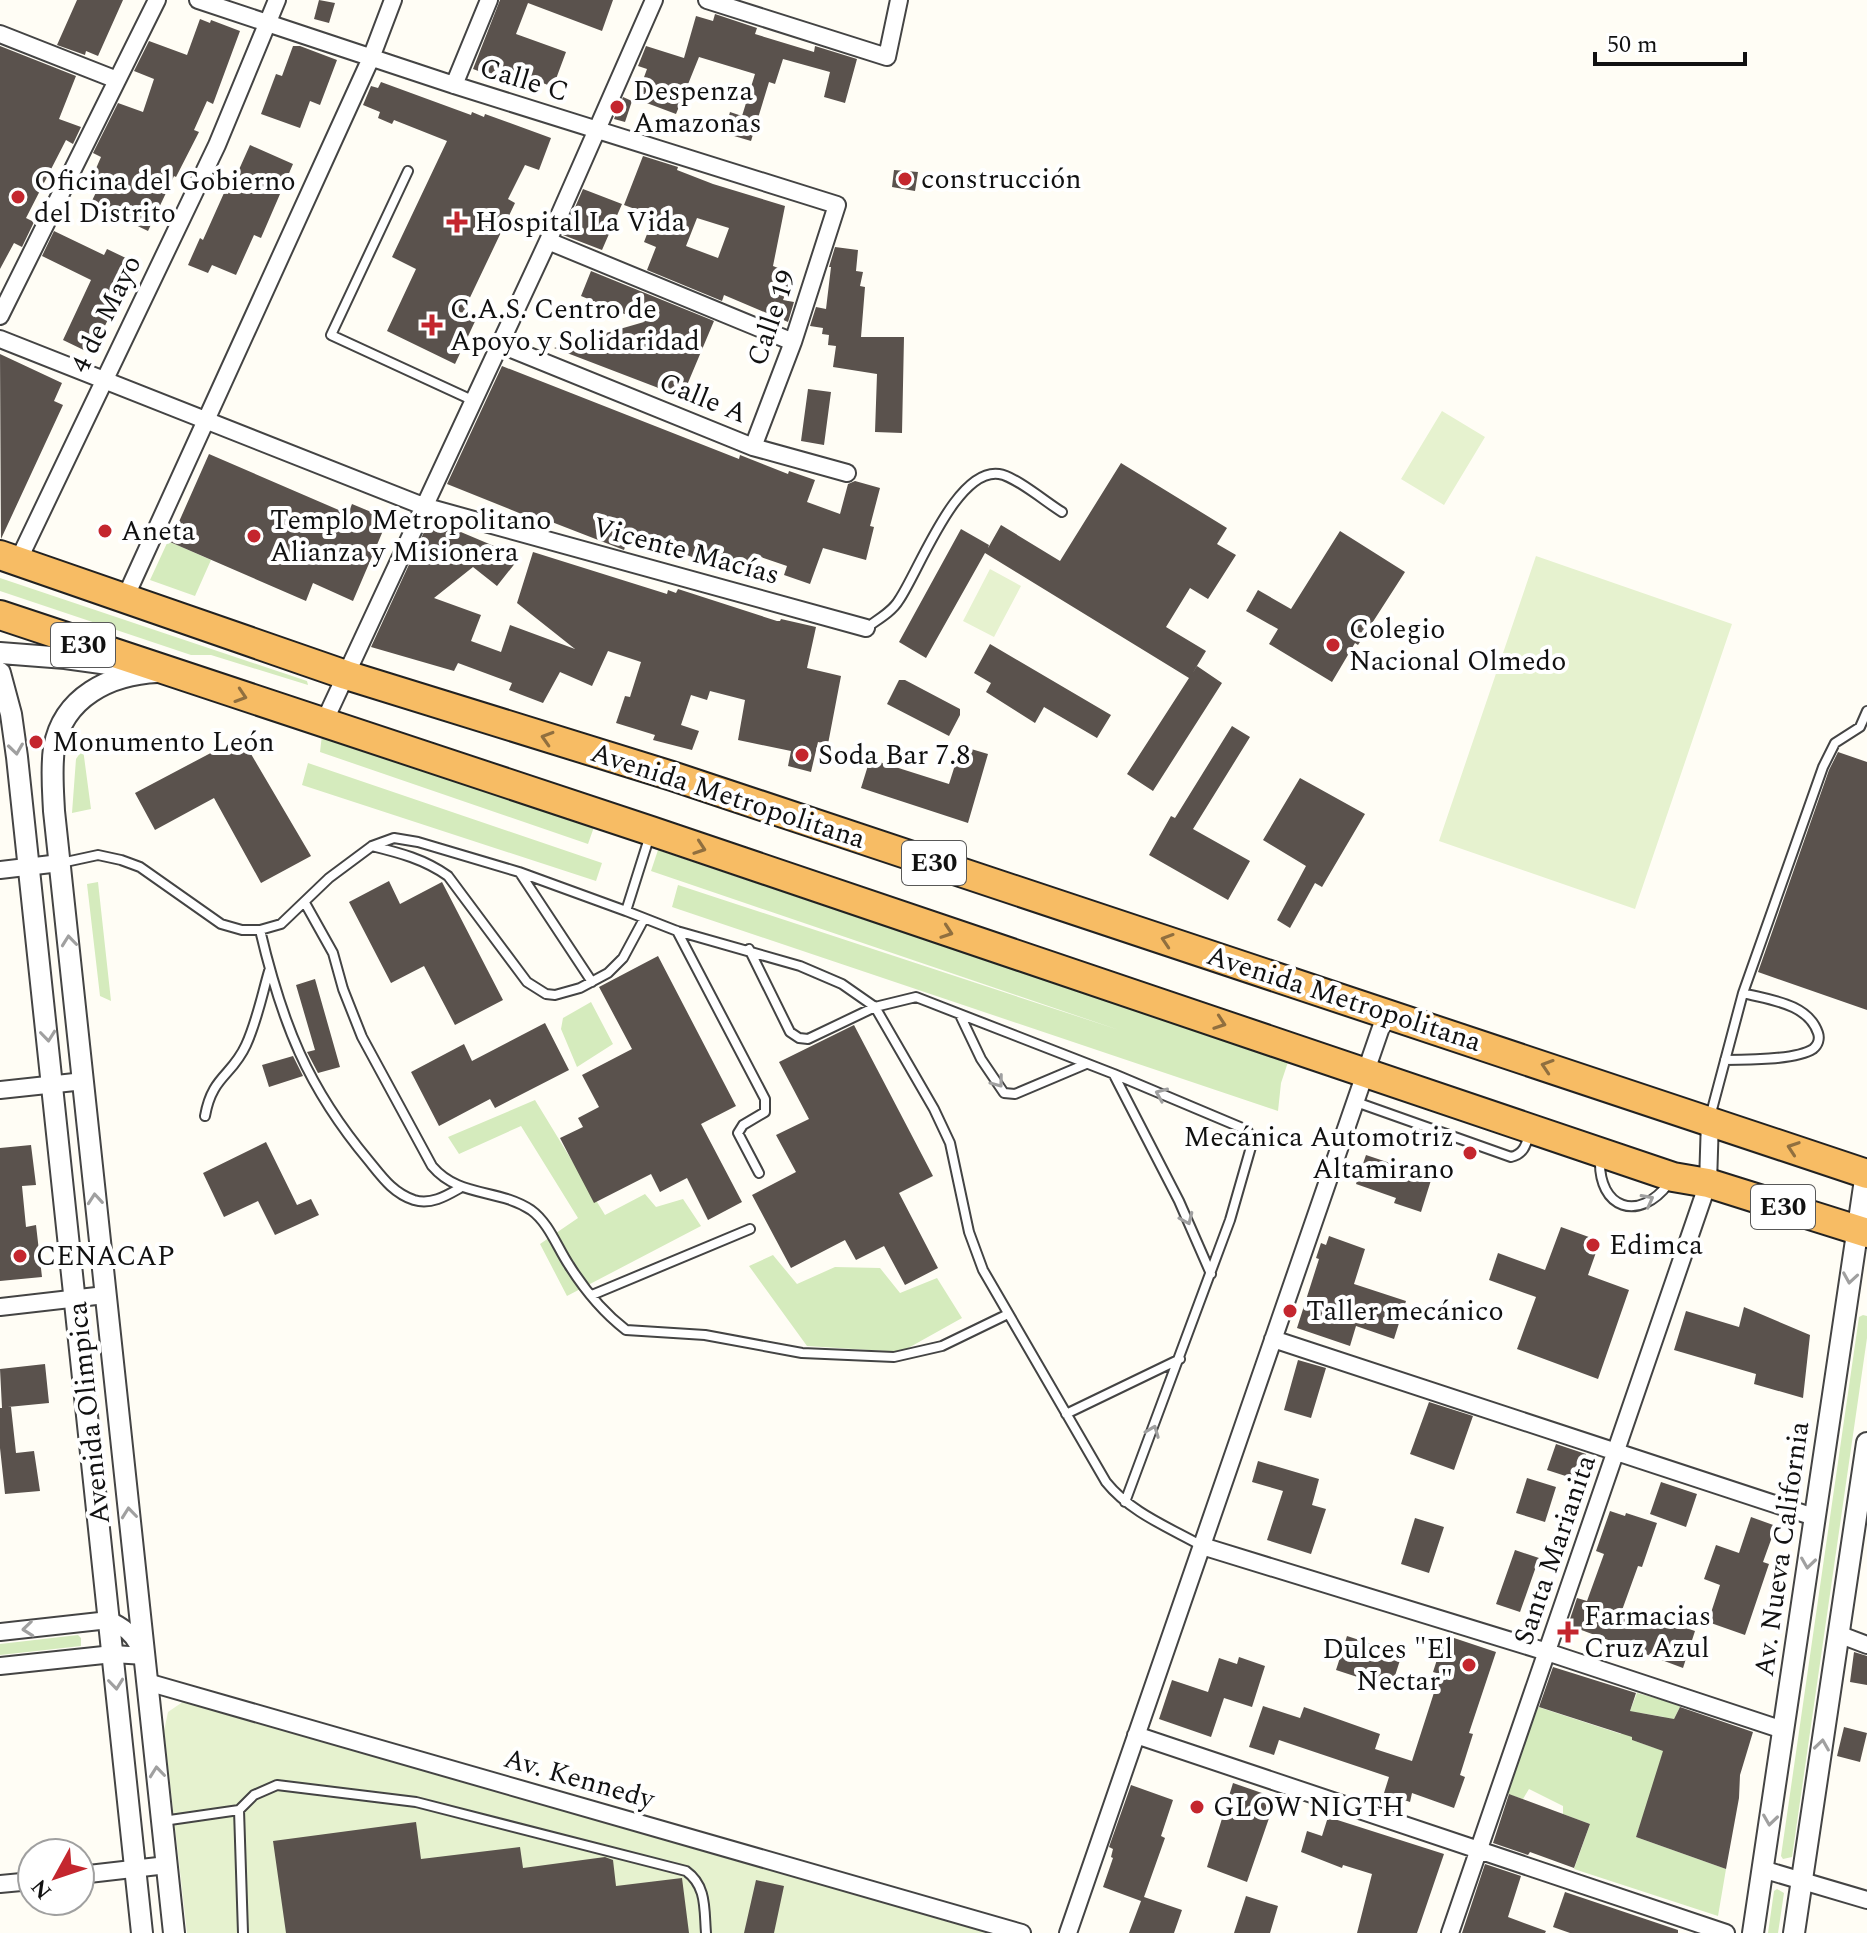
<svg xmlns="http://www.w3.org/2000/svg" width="1867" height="1933" font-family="Spectral,serif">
  <rect width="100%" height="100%" fill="#fffdf5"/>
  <path fill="#d5ebbd" d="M168,541L211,560L195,596L150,580Z
    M0,578L307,681L308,685L211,655H191L0,591Z
    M322,735L594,827L588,844L320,752Z
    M83,749L91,809L72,813L76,759Z
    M308,763L602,863L596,881L302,785Z
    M658,850L1288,1062L1281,1083L1278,1111L672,907L678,885L1119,1030L651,871Z
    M98,882L111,1001L100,996L87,884Z
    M591,1002L613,1044L577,1067L561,1029L563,1018Z
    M535,1100L605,1215L645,1194L656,1207L683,1199L701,1226L567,1296L540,1244L578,1218L521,1126L459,1154L448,1137Z
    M773,1255L797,1284L835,1267L880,1268L900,1293L937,1278L962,1318L901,1352L807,1346L749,1266Z
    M1863,1315L1867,1316V1338L1792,1857L1783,1859L1781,1856L1859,1317Z
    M78,1635L81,1638V1646L0,1655V1644Z
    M1637,1693L1681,1705L1671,1725L1664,1717L1641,1713L1632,1740L1655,1748L1669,1739L1636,1837L1726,1869L1718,1916L1574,1869L1590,1824L1563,1814V1806L1529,1789L1523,1799L1504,1793L1535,1706L1621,1734Z
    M1777,1889L1784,1893L1778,1933H1768L1774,1891Z"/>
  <path fill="#e6f2cf" d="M1442,411L1485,437L1444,505L1401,479Z
    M1536,556L1732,624L1635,909L1439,841Z
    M990,569L1021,586L994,637L963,621Z
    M187,1699L995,1933H187L164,1731L168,1712Z"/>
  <path fill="#5a524d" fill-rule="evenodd" d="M77,0H123L98,56L86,51L85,55L57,45Z
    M319,0L335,3L329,23L314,19Z
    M500,0H613L602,31L528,3L516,34L566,52L553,87L504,68L500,79L473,69Z
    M715,14L757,28L755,34L814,52L815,46L857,59L845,103L824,97L830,72L783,59L775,84L769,82L751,141L724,133L730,112L742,116L755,74L699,57L676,114L636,99L647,69L638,66L646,46L684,58L696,16L713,21Z
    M200,19L210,23L211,20L240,31L213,104L207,101L194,130L199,132L176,177L174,176L148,231L121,218L120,222L89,207L100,184L91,180L101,157L93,153L118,103L143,112L154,79L134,71L149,41L187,55Z
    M0,46L76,76L59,119L81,127L73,144L66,140L26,218L34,222L22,247L14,243L0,269Z
    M293,46H300L337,60L320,105L310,101L300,128L261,114L276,74L282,76Z
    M381,82L471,115L472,112L484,117L485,114L551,138L539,170L525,165L508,199L515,203L465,308L478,315L455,364L387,331L416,269L392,257L447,141L394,120L392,124L378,118L380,112L363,105L371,86L378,88Z
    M623,97L632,101L625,122L614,119Z
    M250,145L293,164L261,238L254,235L236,275L212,265L208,273L188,265L200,238L203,240L224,193L228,194Z
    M643,156L678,167L677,170L713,184L785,206L773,266L793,274L783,300L794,302L788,322L724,295L722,301L647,270L656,247L644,242L654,216L624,205ZM697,218L729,228L718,258L686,246Z
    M894,170L918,172L915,191L892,187Z
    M583,189L622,204L602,250L563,235Z
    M54,231L104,255L107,249L130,260L117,287L122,289L92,354L63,340L91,280L42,256Z
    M835,247L858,250L856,271L863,272L860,286L865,287L861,337H904L902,433L875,432L877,374L833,367L836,346L828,345L829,335L822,334L823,328L810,326L816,307L826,309L831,267H829Z
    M591,271L714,321L682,397L554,348L644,322L581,296Z
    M0,354L62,383L54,401L63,405L1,539Z
    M502,366L739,459L740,455L788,474L789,471L815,480L807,502L840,514L848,484L855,481L880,488L870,526L874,527L866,560L823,548L810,584L784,575L787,566L758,556L750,577L722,567L721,572L691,561L692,557L630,533L624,550L526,512L524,515L447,484Z
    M808,389L831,392L824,445L801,441Z
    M209,454L348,514L352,504L388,519L353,601L313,583L306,601L170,542Z
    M1121,463L1227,528L1217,544L1236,555L1208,599L1190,588L1166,627L1206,651L1192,674L1197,666L1222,683L1153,791L1127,774L1189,678L985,553L926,658L899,642L961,529L989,545L988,548L1001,525L1060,561Z
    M430,519L520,557L497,586L473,567L434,598L481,615L471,641L501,652L510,625L575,649L517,603L533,552L667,594L668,590L676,593L678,589L777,621H780L781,619L816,627L807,668L841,676L828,744L818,742L811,772L788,766L791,751L738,740L745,700L710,691L707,700L691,695L681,725L699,731L692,750L653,740L655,735L616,723L625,696L630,697L641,662L608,651L592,686L560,672L543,703L509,690L512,683L458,663L454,671L371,647Z
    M1340,531L1405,572L1358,645L1355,643L1332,682L1269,644L1278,629L1246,611L1258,590L1291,609Z
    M990,644L1111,715L1097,738L1044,707L1035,723L986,692L991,683L974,673Z
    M899,680H905L960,709V715L949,736L887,704Z
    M1232,726L1250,737L1193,829L1250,861L1228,900L1149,855L1171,816L1175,818Z
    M241,737L311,856L261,883L214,798L155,830L135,793Z
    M961,746L988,754L968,823L861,788L870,759L949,784Z
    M1838,752L1867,762V1010L1758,972L1829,770Z
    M1300,778L1365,814L1322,887L1315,883L1290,928L1277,920L1306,866L1263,840Z
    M389,881L400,904L442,882L503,1000L455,1025L424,966L391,983L349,902Z
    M658,956L736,1106L701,1124L742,1202L708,1220L687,1178L660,1192L651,1174L594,1203L560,1138L583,1127L578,1118L599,1107L582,1075L632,1049L599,987Z
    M315,979L340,1067L318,1073L307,1052L315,1050L296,985Z
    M545,1023L569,1070L495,1108L490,1099L439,1126L411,1072L464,1044L472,1061Z
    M854,1025L933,1176L899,1193L938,1268L905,1285L884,1246L856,1260L845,1240L791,1268L752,1195L796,1172L776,1135L809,1119L779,1062Z
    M293,1056L303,1076L269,1087L262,1065Z
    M266,1142L297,1205L311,1199L319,1215L275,1235L258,1201L224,1217L203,1173Z
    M31,1145L36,1185L22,1186L26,1227L36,1225L42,1277L0,1281V1148Z
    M1366,1155L1432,1177L1421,1212L1394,1203L1396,1198L1356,1184Z
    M1561,1227L1600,1241L1588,1275L1629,1290L1598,1379L1517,1349L1536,1297L1489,1280L1498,1253L1545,1270Z
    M1329,1236L1365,1249L1354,1284L1406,1301L1394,1339L1356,1326L1350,1346L1297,1328L1319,1259L1316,1258L1321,1243L1326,1245Z
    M1744,1307L1810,1335L1803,1398L1754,1384L1756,1374L1674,1350L1686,1311L1739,1327Z
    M1298,1360L1326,1368L1311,1418L1284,1410Z
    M45,1364L49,1403L8,1407H11L16,1453L34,1451L40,1491L5,1494L0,1448V1408H2L0,1369Z
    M1429,1402L1473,1416L1454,1470L1410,1454Z
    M1556,1444L1586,1454L1578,1480L1547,1470Z
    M1258,1461L1319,1479L1312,1505L1326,1509L1311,1554L1267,1540L1283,1491L1252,1482Z
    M1527,1478L1556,1487L1545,1522L1516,1513Z
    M1661,1482L1697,1494L1686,1527L1650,1514Z
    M1610,1511L1625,1516L1626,1513L1657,1523L1642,1567L1638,1566L1621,1613L1663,1627L1665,1621L1695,1631L1683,1668L1568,1625L1577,1598L1587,1601L1604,1554L1596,1551Z
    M1751,1517L1776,1526L1763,1562L1769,1564L1745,1635L1708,1622L1720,1585L1704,1579L1716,1545L1739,1553Z
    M1415,1518L1444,1527L1429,1573L1401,1564Z
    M1515,1550L1539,1558L1520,1612L1496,1604Z
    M1445,1635L1496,1652L1469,1733L1473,1734L1460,1775L1465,1777L1454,1808L1412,1793L1410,1802L1384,1793L1389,1777L1279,1740L1274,1755L1249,1747L1263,1706L1300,1718L1304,1707L1380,1734L1375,1749L1412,1761L1440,1674L1433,1672Z
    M1347,1636L1402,1654L1391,1688L1336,1670Z
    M1854,1652L1867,1656V1685L1850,1682Z
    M1239,1657L1265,1666L1252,1707L1224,1698L1211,1737L1159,1719L1172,1680L1208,1692L1219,1658L1237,1664Z
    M1553,1667L1636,1693L1630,1711L1674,1719L1680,1707L1753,1732L1740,1775L1739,1798L1726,1869L1636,1837L1663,1751L1632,1740V1737L1539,1707Z
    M1844,1727L1867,1733L1860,1762L1837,1756Z
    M1233,1783L1276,1798L1247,1882L1207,1867Z
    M1131,1785L1173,1800L1161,1836L1165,1838L1144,1897L1182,1910L1174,1933H1129L1141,1901L1103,1887L1113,1858L1111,1857L1113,1849L1109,1847Z
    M1509,1794L1590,1824L1574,1868L1530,1852L1528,1855L1493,1843Z
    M1328,1817L1444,1854L1417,1933H1357L1372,1874L1343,1865L1342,1868L1301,1852L1307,1831L1322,1836Z
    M416,1822L421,1859L520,1847L523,1868L605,1857L613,1860L616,1886L682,1878L689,1933H286L273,1841Z
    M1485,1864L1521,1876L1508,1917L1546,1931L1545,1933H1462Z
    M756,1880L784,1886L774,1933H744Z
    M1565,1892L1678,1930V1933H1570L1553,1927Z
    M1246,1896L1278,1906L1270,1933H1234Z"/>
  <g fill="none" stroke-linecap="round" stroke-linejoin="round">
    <defs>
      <path id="service" d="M408,171L331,335L472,400
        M866,628C877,620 892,612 899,600C919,571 956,468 999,474C1015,476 1047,503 1062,512
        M372,846C400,853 424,859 448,876L527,982L546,994L555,995L580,988L608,973L623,958L644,919
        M61,863L98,855L121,860L140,867L221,924L242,930H260L281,924L329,878L372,846L394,838L418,842L519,872L626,911L650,835
        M520,873L592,982
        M305,903L333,953L343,989L362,1037L432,1166C459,1198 498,1188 531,1210C549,1223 557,1247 569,1265C584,1289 604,1313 626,1330L705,1335L802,1353L894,1357L942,1346L1008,1314
        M626,911L677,931L800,966L842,984L875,1007L934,1109L950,1143L969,1232L983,1270L1106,1482C1130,1512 1168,1527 1202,1546
        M260,930C282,1023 307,1087 369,1161C382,1177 393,1193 414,1200C431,1205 446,1196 460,1188
        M677,931L765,1099V1112L743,1125L738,1133L759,1173
        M749,949L790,1032L799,1038L808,1039L875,1007L916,997L1114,1074L1247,1130L1253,1140L1230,1220L1125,1502
        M960,1015L981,1059L1004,1093L1015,1094L1086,1064
        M1725,1060C1746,1060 1796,1060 1813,1049C1818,1045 1820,1039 1818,1033C1808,1003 1769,1000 1743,993
        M1114,1075L1179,1201L1211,1274
        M1356,1102L1511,1157C1524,1154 1526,1145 1530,1132
        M205,1116C212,1076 232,1076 246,1045C257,1021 262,995 269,971
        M1710,1117L1743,993L1823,767L1835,743L1860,727L1867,711
        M1600,1159C1598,1209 1639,1223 1669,1183
        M592,1295L750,1229
        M1066,1414L1180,1359
        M163,1821L239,1810
        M243,1933L239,1810L254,1795L277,1785L416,1802L686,1871C707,1886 704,1909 706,1933"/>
      <path id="minor" d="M198,0L454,85L837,205L793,342L753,447
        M707,0L887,57L899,0
        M0,34L117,80
        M454,85L489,0
        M548,241L793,342
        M0,316L157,0
        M0,339L423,506L866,628
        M499,344L753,447L847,473
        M18,561L217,145L277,0
        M125,598L371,58L393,0
        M324,722L548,241L654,0
        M0,870L60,863
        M0,1090L84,1081
        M0,1307L105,1295
        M1273,1339L1814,1517
        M1202,1546L1547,1652L1783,1730
        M0,1632L109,1620C139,1633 144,1653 147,1682L1022,1933
        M1838,1634L1867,1645
        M0,1666L113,1654L145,1656
        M1136,1735L1726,1933
        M1762,1869L1867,1900
        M80,1875L167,1865
        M0,1884L32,1881
        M1068,1933L1386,1013
        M1450,1933L1708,1183L1710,1120"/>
      <path id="tertiary" d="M0,653L65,658L123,666
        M158,672C110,674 63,697 54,748C51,769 53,790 54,811L174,1933
        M0,673L11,714L17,757L142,1933
        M1753,1933L1866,1173
        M1794,1933L1867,1443"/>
      <path id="trunk" d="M0,555L346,675L672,776L1867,1174
        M0,615L651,831L1673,1177L1708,1183L1867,1233"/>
    </defs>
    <use href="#service" stroke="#444" stroke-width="12"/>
    <use href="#minor" stroke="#444" stroke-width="20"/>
    <use href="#tertiary" stroke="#444" stroke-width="24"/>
    <use href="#trunk" stroke="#222" stroke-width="32"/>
    <use href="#service" stroke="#fff" stroke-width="8"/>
    <use href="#minor" stroke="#fff" stroke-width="16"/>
    <use href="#tertiary" stroke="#fff" stroke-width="20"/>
    <use href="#trunk" stroke="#f7bc64" stroke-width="28"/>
  </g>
  <defs><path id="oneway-chevron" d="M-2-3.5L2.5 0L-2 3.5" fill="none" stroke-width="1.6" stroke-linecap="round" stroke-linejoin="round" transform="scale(2)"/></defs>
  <g stroke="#906f3f">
    <use href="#oneway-chevron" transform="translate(241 696) rotate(18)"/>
    <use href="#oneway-chevron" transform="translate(547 738) rotate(-163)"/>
    <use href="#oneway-chevron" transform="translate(700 848) rotate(19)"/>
    <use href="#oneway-chevron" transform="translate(947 932) rotate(19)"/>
    <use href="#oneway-chevron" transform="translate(1167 940) rotate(-162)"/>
    <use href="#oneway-chevron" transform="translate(1220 1023) rotate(19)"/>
    <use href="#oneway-chevron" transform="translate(1547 1066) rotate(-162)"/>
    <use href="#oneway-chevron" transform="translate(1793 1148) rotate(-161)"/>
  </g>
  <g stroke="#a0a0a0">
    <use href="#oneway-chevron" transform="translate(16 749) rotate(82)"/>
    <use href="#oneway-chevron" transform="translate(69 941) rotate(-96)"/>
    <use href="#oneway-chevron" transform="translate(48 1036) rotate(84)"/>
    <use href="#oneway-chevron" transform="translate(998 1082) rotate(53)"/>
    <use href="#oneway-chevron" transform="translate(1161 1094) rotate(-157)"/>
    <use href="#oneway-chevron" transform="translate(95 1199) rotate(-95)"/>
    <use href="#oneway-chevron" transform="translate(1648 1200) rotate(-28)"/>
    <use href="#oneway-chevron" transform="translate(1187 1219) rotate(66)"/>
    <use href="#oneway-chevron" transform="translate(1850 1278) rotate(99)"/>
    <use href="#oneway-chevron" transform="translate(1153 1431) rotate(-69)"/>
    <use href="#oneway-chevron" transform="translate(129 1513) rotate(-96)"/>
    <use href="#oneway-chevron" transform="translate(1808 1563) rotate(98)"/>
    <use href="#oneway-chevron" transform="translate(28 1629) rotate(174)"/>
    <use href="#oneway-chevron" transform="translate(116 1684) rotate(84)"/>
    <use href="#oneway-chevron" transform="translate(1822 1745) rotate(-82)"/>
    <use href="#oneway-chevron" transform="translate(157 1772) rotate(-96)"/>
    <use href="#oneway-chevron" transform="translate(1770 1820) rotate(98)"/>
  </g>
  <g fill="#c4262e" stroke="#fff" stroke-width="3">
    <circle cx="617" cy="107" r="8"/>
    <circle cx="905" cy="179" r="8"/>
    <circle cx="18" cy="197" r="8"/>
    <path d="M453 210h8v8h8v8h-8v8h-8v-8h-8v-8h8z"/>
    <path d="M428 313h8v8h8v8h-8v8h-8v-8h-8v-8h8z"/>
    <circle cx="105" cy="531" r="8"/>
    <circle cx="254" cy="536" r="8"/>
    <circle cx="1333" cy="645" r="8"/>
    <circle cx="36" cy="742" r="8"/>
    <circle cx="802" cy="755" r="8"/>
    <circle cx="1470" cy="1153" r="8"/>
    <circle cx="1593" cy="1245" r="8"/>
    <circle cx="20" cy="1256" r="8"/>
    <circle cx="1290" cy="1311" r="8"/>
    <path d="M1564 1620h8v8h8v8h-8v8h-8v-8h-8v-8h8z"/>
    <circle cx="1469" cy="1665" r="8"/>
    <circle cx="1197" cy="1807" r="8"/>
  </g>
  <g text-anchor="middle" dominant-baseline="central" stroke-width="8" stroke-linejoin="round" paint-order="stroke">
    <g fill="#fff" stroke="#585858" stroke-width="2">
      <rect x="51" y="623" width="64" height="44" rx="6"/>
      <rect x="902" y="841" width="64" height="44" rx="6"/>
      <rect x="1751" y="1185" width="64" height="44" rx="6"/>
    </g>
    <g font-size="26" font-weight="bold" fill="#111">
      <text x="83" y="645">E30</text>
      <text x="934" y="863">E30</text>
      <text x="1783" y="1207">E30</text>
    </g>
    <g font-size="28" fill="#111" stroke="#fff">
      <text transform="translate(524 80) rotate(17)">Calle C</text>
      <text transform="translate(106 314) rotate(-64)">4 de Mayo</text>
      <text transform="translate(772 318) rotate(-71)">Calle 19</text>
      <text transform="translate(703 398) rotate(22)">Calle A</text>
      <text transform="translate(686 551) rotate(15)">Vicente Macías</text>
      <text transform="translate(728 796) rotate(18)">Avenida Metropolitana</text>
      <text transform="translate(1344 999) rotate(18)">Avenida Metropolitana</text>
      <text transform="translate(89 1413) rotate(-96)">Avenida Olimpica</text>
      <text transform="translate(1782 1549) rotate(-82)">Av. Nueva California</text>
      <text transform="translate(1555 1550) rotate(-71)">Santa Marianita</text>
      <text transform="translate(579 1779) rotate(16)">Av. Kennedy</text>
    </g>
    <g font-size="28" fill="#111" stroke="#fff" text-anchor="start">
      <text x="633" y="91">Despenza<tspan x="633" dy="32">Amazonas</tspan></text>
      <text x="921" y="179">construcción</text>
      <text x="34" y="181">Oficina del Gobierno<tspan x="34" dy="32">del Distrito</tspan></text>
      <text x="475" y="222">Hospital La Vida</text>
      <text x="450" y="309">C.A.S. Centro de<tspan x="450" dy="32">Apoyo y Solidaridad</tspan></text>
      <text x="270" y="520">Templo Metropolitano<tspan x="270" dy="32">Alianza y Misionera</tspan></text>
      <text x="121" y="531">Aneta</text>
      <text x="1349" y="629">Colegio<tspan x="1349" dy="32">Nacional Olmedo</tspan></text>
      <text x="52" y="742">Monumento León</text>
      <text x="818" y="755">Soda Bar 7.8</text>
      <text x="1454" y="1137" text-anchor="end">Mecánica Automotriz<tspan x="1454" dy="32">Altamirano</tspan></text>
      <text x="1609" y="1245">Edimca</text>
      <text x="36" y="1256">CENACAP</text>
      <text x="1306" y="1311">Taller mecánico</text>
      <text x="1584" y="1616">Farmacias<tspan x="1584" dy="32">Cruz Azul</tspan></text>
      <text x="1453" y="1649" text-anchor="end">Dulces "El<tspan x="1453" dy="32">Nectar"</tspan></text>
      <text x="1213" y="1807">GLOW NIGTH</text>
    </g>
  </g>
  <g transform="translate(56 1877) rotate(230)"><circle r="38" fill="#ffffff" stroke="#a0a0a0" stroke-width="2"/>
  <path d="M0-6L14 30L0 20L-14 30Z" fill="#c4262e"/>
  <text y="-12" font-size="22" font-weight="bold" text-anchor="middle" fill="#111111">N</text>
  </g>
  <path d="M1595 52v12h150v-12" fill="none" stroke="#111111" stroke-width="4"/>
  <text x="1607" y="52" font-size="24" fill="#111111" stroke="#ffffff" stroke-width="6" paint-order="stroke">50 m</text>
</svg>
